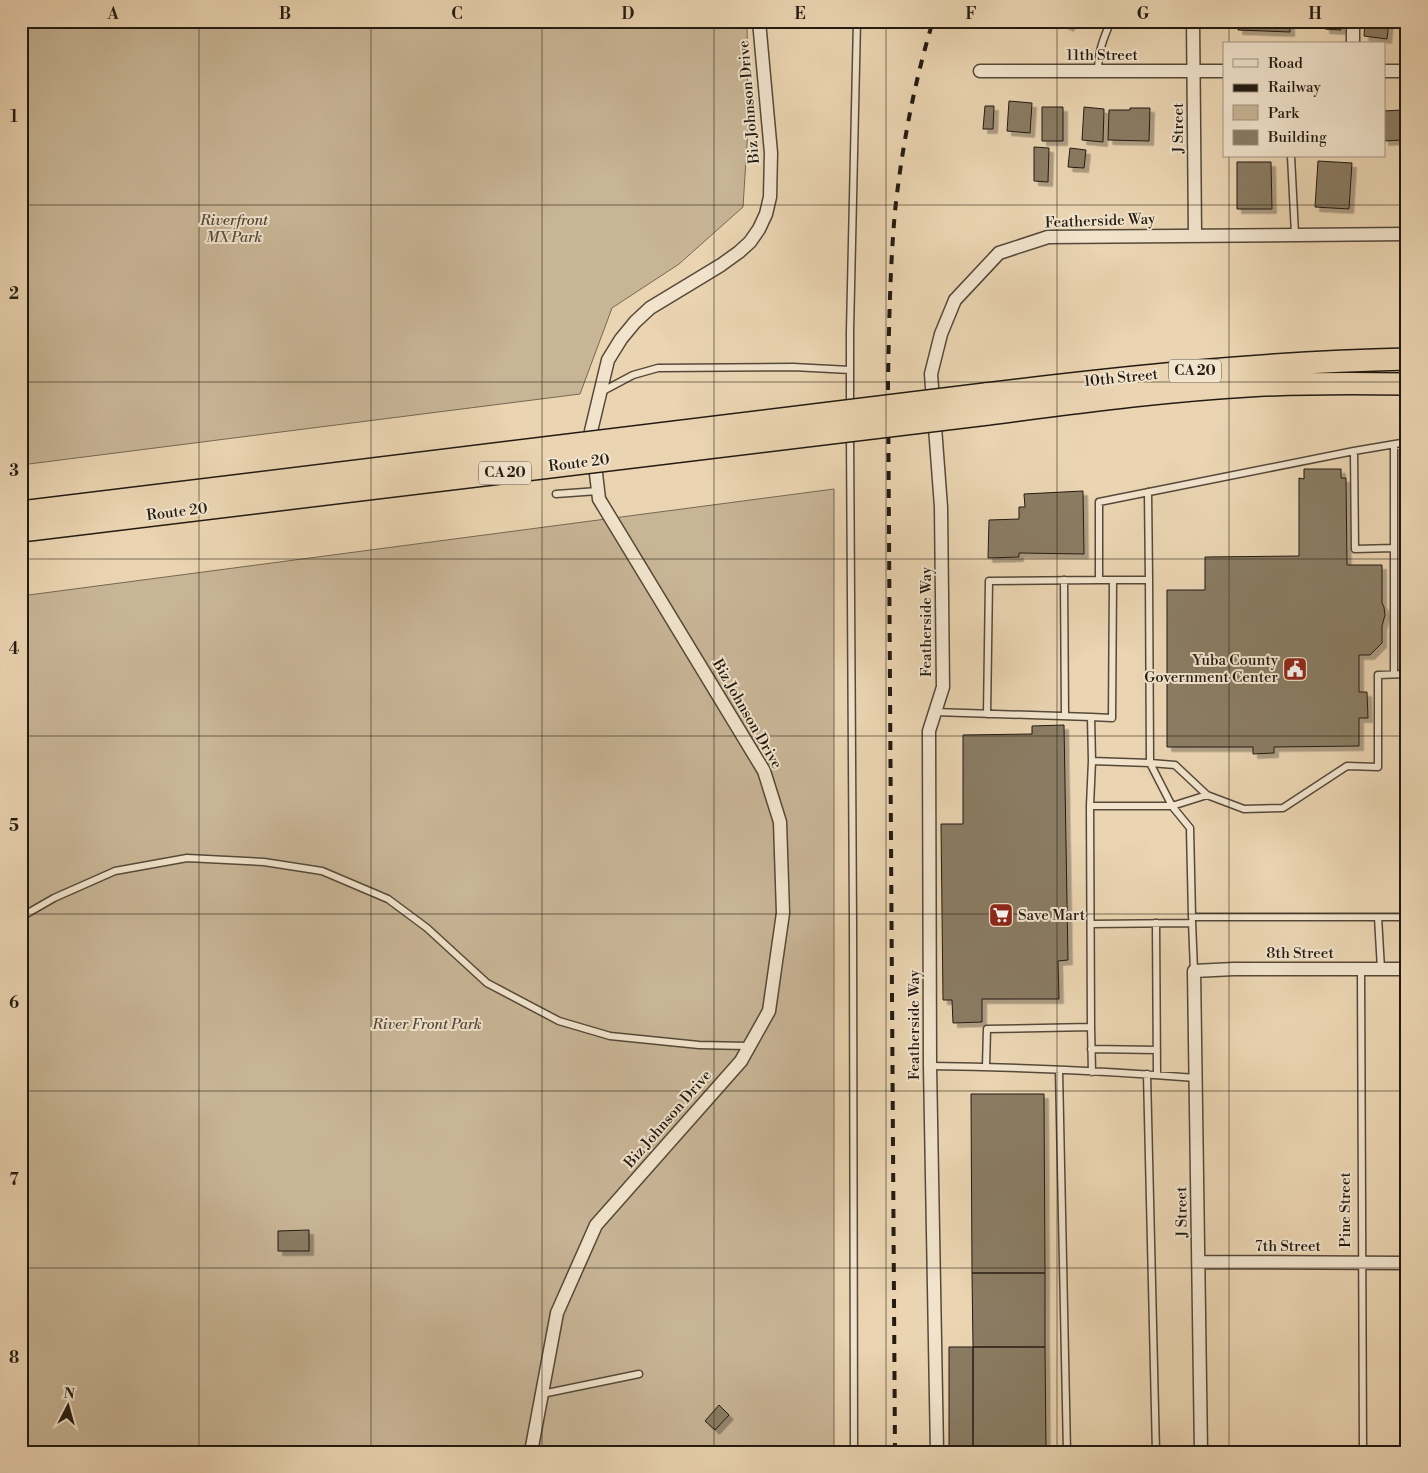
<svg xmlns="http://www.w3.org/2000/svg" width="1428" height="1473" font-family="'Libre Bodoni',serif">
  <defs>
    <filter id="shadow"><feDropShadow dx="4.5" dy="4.5" stdDeviation="0" flood-color="#0004"/></filter>
  </defs>
  <rect width="100%" height="100%" fill="#ead4b1"/>
  <filter id="stains"><feTurbulence type="fractalNoise" baseFrequency=".004" numOctaves="4"/><feColorMatrix values="0 0 0 0 .2 0 0 0 0 .09 0 0 0 0 .02 0 0 0 .5 -.17"/></filter>
  <radialGradient id="worn" r=".72"><stop offset=".6" stop-color="#630" stop-opacity="0"/><stop offset="1" stop-color="#630" stop-opacity=".3"/></radialGradient>
  <path fill="#c8b596" stroke="#766854" d="M21,21H747L748,128L743,207L679,264L612,308L580,394L21,465Z
    M834,489V1452H21V596Z"/>
  <path fill="#8a7b64" stroke="#231b11" filter="url(#shadow)" d="M1057,21H1072L1069,27Z
    M1238,21H1290V32L1238,30Z
    M1325,21H1342L1341,30L1325,29Z
    M1365,21H1389L1387,39L1364,36Z
    M1009,101L1032,103L1030,133L1007,131Z
    M985,106H994L993,129H983Z
    M1042,107H1063V141H1042Z
    M1084,107L1104,109L1103,142L1082,140Z
    M1130,108H1150L1149,141L1108,140L1109,110H1130Z
    M1401,110L1402,140L1384,141V111Z
    M1034,147L1049,148L1048,182L1034,181Z
    M1070,148L1086,150L1084,168L1068,167Z
    M1318,161L1352,163L1349,209L1315,207Z
    M1237,162H1271L1272,209H1237Z
    M1304,469H1341V478H1346L1347,565H1382V603L1384,607L1385,615L1382,626V643L1370,655H1359V692H1367L1368,718H1359V746L1274,747V753L1253,754V747H1167V590H1205V557L1299,556V478L1304,479Z
    M1083,491L1084,554L1019,553V557L988,558L989,520L1019,519V507H1025L1024,494Z
    M1064,725L1068,960L1058,961L1059,999H982V1022L953,1023L952,1000H943L941,824H963V735L1032,734V726Z
    M971,1094H1044L1045,1273H972Z
    M309,1230V1251H278V1231Z
    M972,1273H1045V1347H973Z
    M949,1347H973V1452H949Z
    M973,1347H1045L1046,1452H973Z
    M719,1405L729,1415L715,1430L705,1421Z"/>
  <g fill="none" stroke-linecap="round" stroke-linejoin="round">
    <defs>
      <path id="service" d="M1098,72C1098,52 1103,39 1111,21
        M1291,156L1295,234
        M601,392L633,375L658,368L793,367L850,370
        M850,408V331L857,21
        M850,433L853,922L854,1452
        M1394,445V674
        M1354,451L1355,549L1394,548
        M1148,492L1149,580
        M556,494L598,491
        M1064,580L1065,716
        M934,712L1091,717L1092,761L1150,763L1149,580H1099V502L1354,451L1407,442
        M987,714L989,581L1099,580
        M1091,717L1112,718L1113,580
        M1092,761L1090,806H1172L1190,828L1192,917H1407
        M1150,763L1175,765L1207,795L1172,806Z
        M1207,795L1244,809L1283,808L1347,766L1378,767V675L1407,674
        M21,917L54,898L115,871L187,858L264,862L322,871L388,899L427,928L487,983L559,1021L610,1036L699,1045L748,1046
        M1378,917L1381,969
        M1192,921L1194,971
        M1156,923L1157,1075
        M1091,924L1192,923
        M1361,969L1363,1452
        M1091,1027L1092,1072
        M1091,1049L1157,1050
        M930,1066C1019,1067 1108,1071 1196,1078
        M986,1067L987,1029L1091,1027L1090,806
        M1059,1071L1067,1452
        M1147,1074L1156,1452
        M542,1394L639,1374"/>
      <path id="minor" d="M1193,21L1195,235
        M1353,21V44
        M980,71H1224
        M1384,71H1407
        M1199,1262L1407,1263
        M531,1452L557,1313L596,1225L741,1061L769,1011L783,913L780,822L764,771L599,499L591,431L608,360L621,339L635,322L650,308L721,265L739,252L750,242L759,229L766,214L770,197L771,153L759,21
        M937,1452L930,1066L929,731L943,687L941,507L931,374L941,334L955,300L999,253L1048,237L1407,234
        M1201,1452L1194,971L1234,969H1407"/>
      <path id="trunk" d="M985,394C1125,377 1265,362 1407,359
        M988,414C1074,403 1161,391 1248,386C1301,383 1354,383 1407,384"/>
    </defs>
    <use href="#service" stroke="#554939" stroke-width="9"/>
    <use href="#minor" stroke="#554939" stroke-width="15"/>
    <use href="#trunk" stroke="#231b11" stroke-width="24"/>
    <use href="#service" stroke="#f1e3cc" stroke-width="6"/>
    <use href="#minor" stroke="#f1e3cc" stroke-width="12"/>
    <use href="#trunk" stroke="#ead4b1" stroke-width="21"/>
    <path stroke="#231b11" stroke-width="4" stroke-dasharray="9 9" stroke-linecap="butt" d="M895,1452L888,382C889,325 890,268 895,211C902,147 914,83 933,21"/>
    <defs>
      <path id="trunk-bridge" d="M21,512L985,394
        M21,531L988,414"/>
    </defs>
    <use href="#trunk-bridge" stroke="#231b11" stroke-width="24" stroke-linecap="butt"/>
    <use href="#trunk-bridge" stroke="#ead4b1" stroke-width="21"/>
  </g>
  <path fill="none" stroke="#231b11" stroke-width="1" stroke-opacity="0.55" d="M199,21V1452M371,21V1452M542,21V1452M714,21V1452M886,21V1452M1057,21V1452M1229,21V44M1229,156V1452M21,205H1407M21,382H1407M21,559H1407M21,736H1407M21,914H1407M21,1091H1407M21,1268H1407"/>
  <defs>
    <symbol id="civic-square" viewBox="-11 -11 22 22"><rect x="-9" y="-9" width="18" height="18" rx="4" fill="#8f2418" stroke="#f1e3cc"/><path d="M-.6-6.5H3V-4.5H.6V-3L4-1V1h2V6H-6V1h2V-1L-.6-3ZM-1.2 2.5V6h2.4V2.5Z" fill="#fff"/></symbol>
    <symbol id="supermarket-square" viewBox="-11 -11 22 22"><rect x="-9" y="-9" width="18" height="18" rx="4" fill="#8f2418" stroke="#f1e3cc"/><path d="M-6-5.5h2.5l.6 2H6L4.5 2H-2.5L-4.4-4H-6ZM-1.5 3.2a1.3 1.3 0 1 0 .1 0ZM3 3.2a1.3 1.3 0 1 0 .1 0Z" fill="#fff"/></symbol>
  </defs>
  <g fill-rule="evenodd">
    <use href="#civic-square" x="1281" y="655" width="28" height="28"/>
    <use href="#supermarket-square" x="987" y="901" width="28" height="28"/>
  </g>
  <g text-anchor="middle" dominant-baseline="central" stroke-width="4" stroke-linejoin="round" paint-order="stroke">
    <g fill="#f1e3cc" stroke="#615749" stroke-width="1">
      <rect x="1169" y="359.5" width="52" height="23" rx="4"/>
      <rect x="479" y="461.5" width="52" height="23" rx="4"/>
    </g>
    <g font-size="14" font-weight="bold" fill="#231b11">
      <text x="1195" y="371">CA 20</text>
      <text x="505" y="473">CA 20</text>
    </g>
    <g font-size="15" fill="#231b11" stroke="#f1e3cc">
      <text x="1102" y="55">11th Street</text>
      <text transform="translate(749 102) rotate(-95)">Biz Johnson Drive</text>
      <text transform="translate(1178 128) rotate(-90)">J Street</text>
      <text transform="translate(1100 221) rotate(-2)">Featherside Way</text>
      <text transform="translate(1121 378) rotate(-6)">10th Street</text>
      <text transform="translate(579 463) rotate(-7)">Route 20</text>
      <text transform="translate(177 512) rotate(-7)">Route 20</text>
      <text transform="translate(926 622) rotate(-90)">Featherside Way</text>
      <text transform="translate(747 714) rotate(60)">Biz Johnson Drive</text>
      <text x="1300" y="953">8th Street</text>
      <text transform="translate(914 1025) rotate(-90)">Featherside Way</text>
      <text transform="translate(668 1119) rotate(-49)">Biz Johnson Drive</text>
      <text transform="translate(1345 1210) rotate(-90)">Pine Street</text>
      <text transform="translate(1182 1212) rotate(-91)">J Street</text>
      <text x="1288" y="1246">7th Street</text>
    </g>
    <g font-size="15" font-style="italic" fill="#554939" stroke="#f1e3cc">
      <text x="234" y="220">Riverfront<tspan x="234" dy="17">MX Park</tspan></text>
      <text x="427" y="1024">River Front Park</text>
    </g>
    <g font-size="15" fill="#231b11" stroke="#f1e3cc" text-anchor="end">
      <text x="1278" y="660">Yuba County<tspan x="1278" dy="17">Government Center</tspan></text>
      <text x="1018" y="915" text-anchor="start">Save Mart</text>
    </g>
  </g>
  <rect width="1428" height="1473" fill="none" stroke="#ead4b1" stroke-width="55"/>
  <rect x="1223" y="42" width="162" height="115" fill="#f1e3cc" stroke="#9f9381"/>
  <rect x="1233" y="59" width="25" height="8" fill="#f1e3cc" stroke="#9f9381"/>
  <text x="1268" y="68" font-size="15" fill="#231b11">Road</text>
  <rect x="1233" y="84" width="25" height="8" fill="#231b11" stroke="#9f9381"/>
  <text x="1268" y="92" font-size="15" fill="#231b11">Railway</text>
  <rect x="1233" y="105" width="25" height="15" fill="#c8b596" stroke="#9f9381"/>
  <text x="1268" y="118" font-size="15" fill="#231b11">Park</text>
  <rect x="1233" y="130" width="25" height="15" fill="#8a7b64" stroke="#9f9381"/>
  <text x="1268" y="142" font-size="15" fill="#231b11">Building</text>
  <g transform="translate(68 1406) rotate(6)" stroke="#f1e3cc" stroke-width="4" paint-order="stroke">
  <path d="M0-4L9 19L0 12L-9 19Z" fill="#231b11"/>
  <text y="-8" font-size="14" font-weight="bold" text-anchor="middle" fill="#231b11">N</text>
  </g>
  <rect x="28" y="28" width="1372" height="1418" fill="none" stroke="#231b11" stroke-width="2"/>
  <g font-size="16" text-anchor="middle" font-weight="bold" fill="#231b11">
    <text x="113" y="19">A</text>
    <text x="285" y="19">B</text>
    <text x="457" y="19">C</text>
    <text x="628" y="19">D</text>
    <text x="800" y="19">E</text>
    <text x="971" y="19">F</text>
    <text x="1143" y="19">G</text>
    <text x="1315" y="19">H</text>
    <text x="14" y="122">1</text>
    <text x="14" y="299">2</text>
    <text x="14" y="476">3</text>
    <text x="14" y="654">4</text>
    <text x="14" y="831">5</text>
    <text x="14" y="1008">6</text>
    <text x="14" y="1185">7</text>
    <text x="14" y="1363">8</text>
  </g>
  <rect width="100%" height="100%" filter="url(#stains)"/>
  <rect width="100%" height="100%" fill="url(#worn)"/>
</svg>
